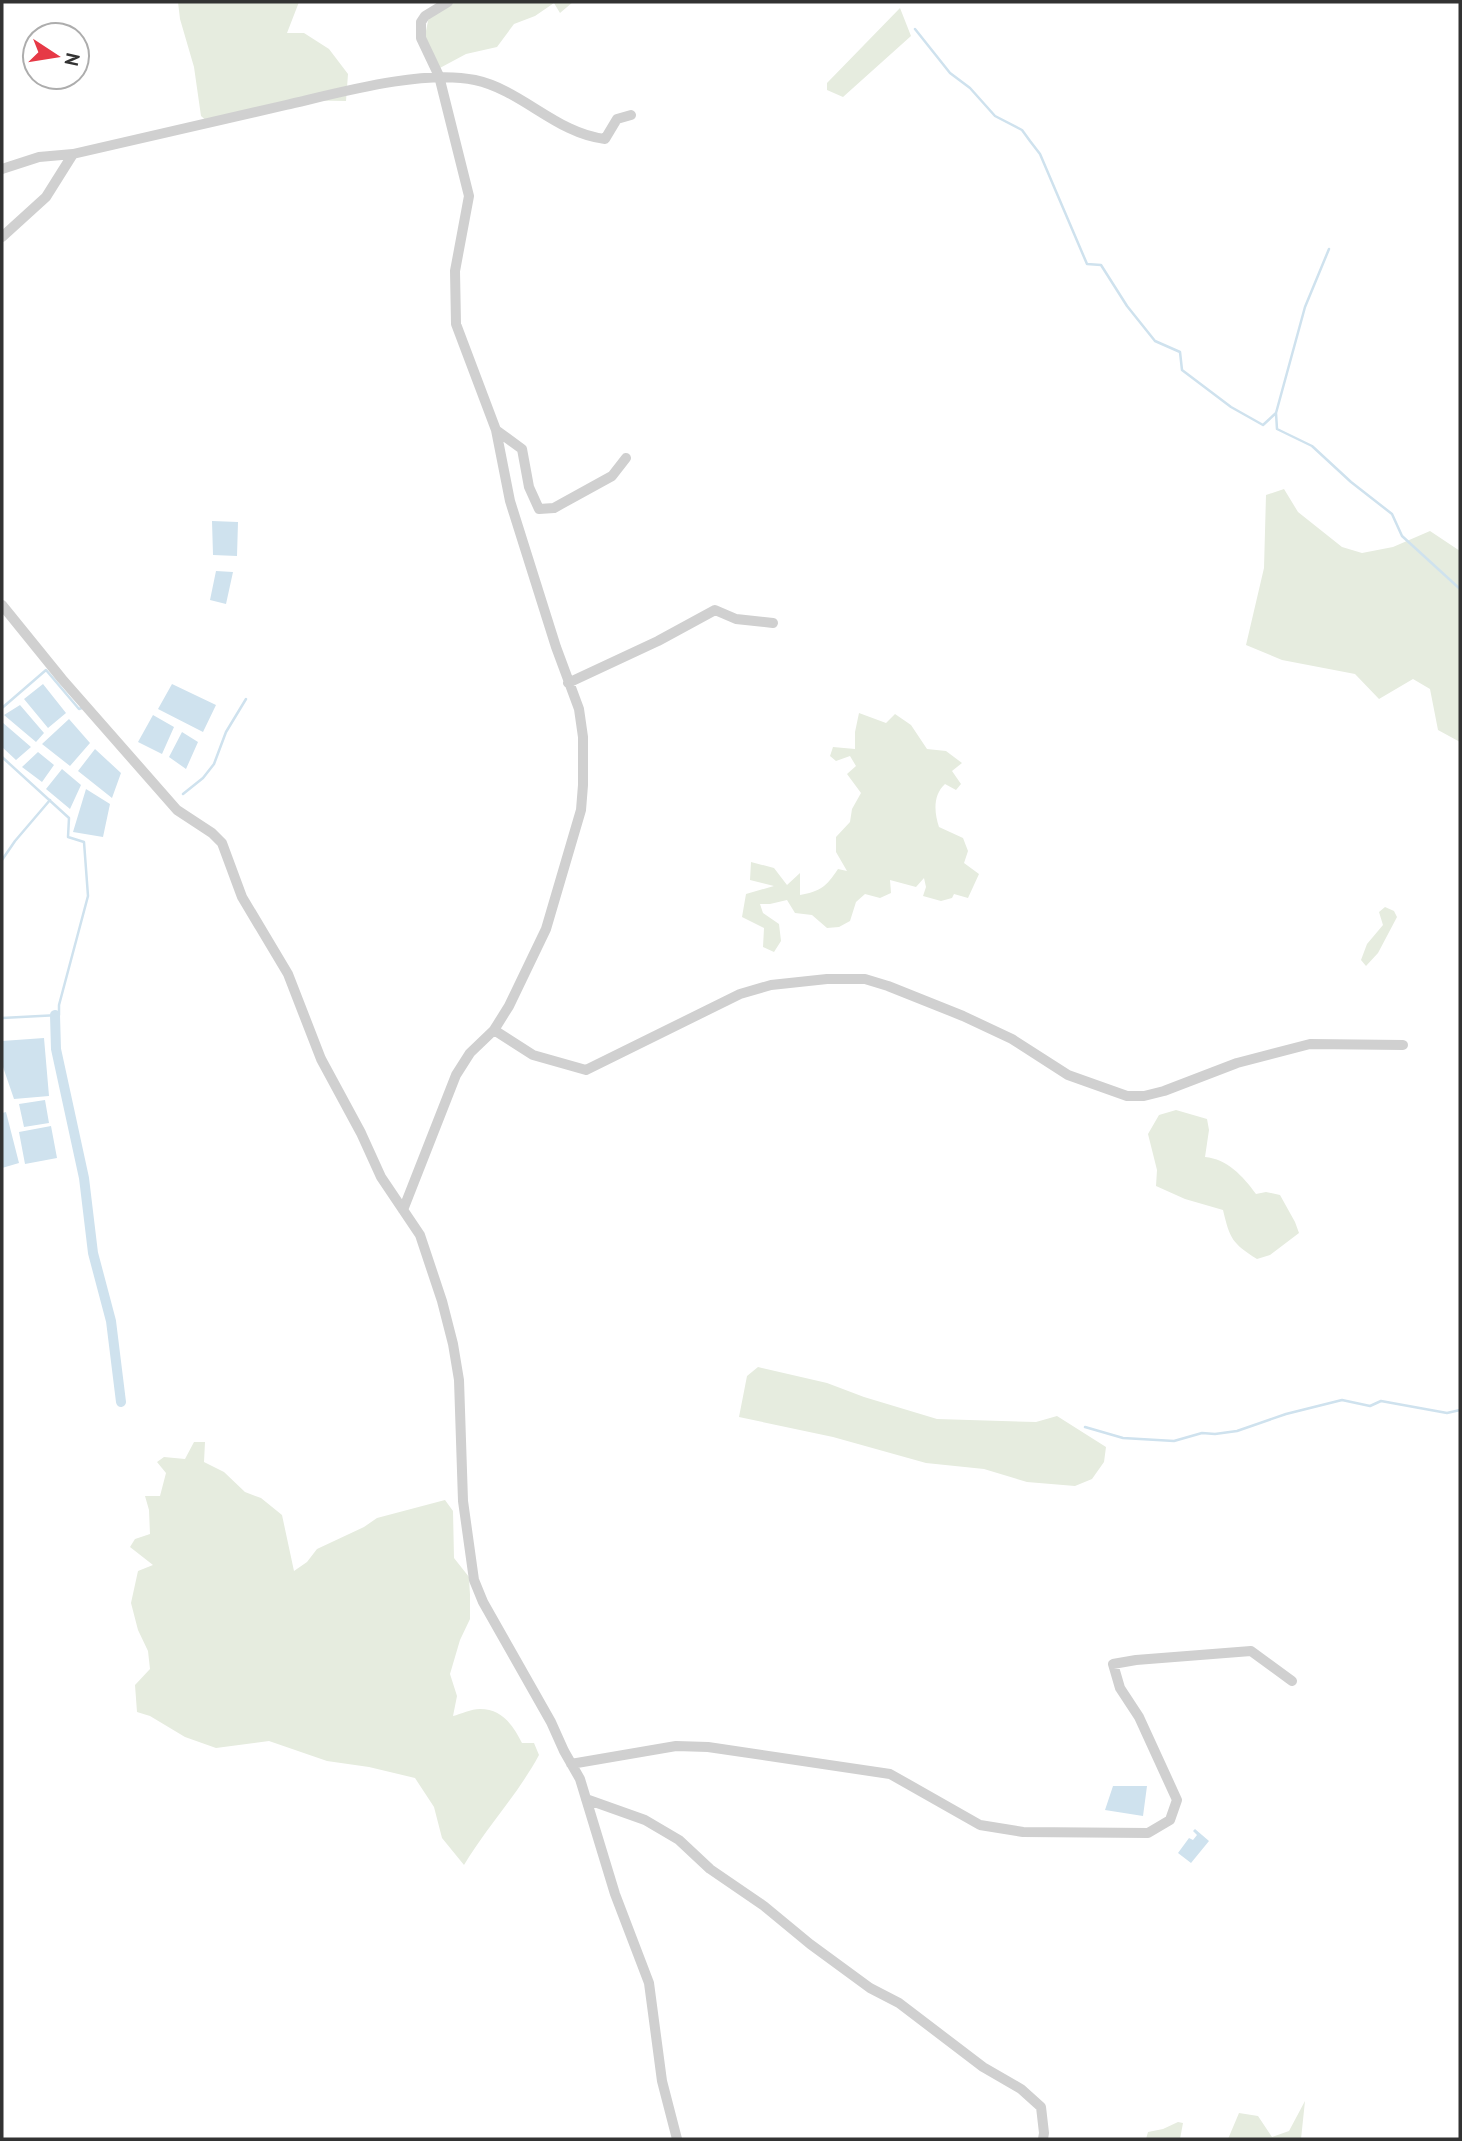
<svg xmlns="http://www.w3.org/2000/svg" width="1462" height="2141" font-family="'PT Sans',sans-serif">
  <rect width="100%" height="100%" fill="#fff"/>
  <path fill="#e6ecdf" d="M178,2H299L287,33H304L329,49L348,74L346,101L289,100L209,123L201,116L194,67L180,19Z
    M449,2H573L560,13L554,3L535,16L514,24L497,47L466,54L438,69L425,36L429,16Z
    M900,8L911,36L843,97L827,90V83Z
    M1284,489L1298,512L1342,547L1362,553L1393,547L1430,531L1460,551V742L1438,730L1430,689L1413,679L1379,699L1355,674L1282,660L1246,645L1264,568L1266,495Z
    M859,713L886,723L895,714L911,725L927,749L946,751L962,763L952,771L961,784L956,790L945,784C933,795 934,812 939,827L963,838L968,851L964,863L979,874L968,898L954,894L952,898L941,901L923,896L926,887L924,878L916,887L890,880L891,893L880,898L865,894L856,902L850,921L839,927L827,928L812,915L795,913L787,900L770,904H760L763,913L779,924L781,941L774,952L763,947L764,928L742,917L746,894L774,886L750,880L751,862L774,868L787,885L800,873V895C821,891 826,887 838,869L847,871L836,852V837L850,822L852,809L861,793L847,774L856,766L850,756L836,761L830,756L833,747L855,749V732Z
    M1385,907L1394,911L1397,917L1378,953L1366,966L1361,960L1367,944L1383,925L1379,912Z
    M1176,1110L1207,1119L1209,1130L1205,1157C1227,1159 1243,1176 1256,1194L1266,1192L1280,1195L1295,1222L1299,1233L1270,1255L1257,1259C1232,1243 1230,1239 1223,1210L1185,1199L1156,1186L1157,1170L1148,1134L1159,1115Z
    M758,1367L827,1383L864,1397L937,1419L1036,1422L1057,1416L1106,1447L1104,1462L1092,1479L1075,1486L1027,1482L984,1469L926,1463L833,1437L739,1417L747,1376Z
    M194,1442H205L204,1462L224,1472L245,1492L261,1498L282,1515L294,1571L307,1562L317,1549L364,1527L377,1518L445,1500L453,1511L454,1558L469,1577L470,1595V1619L460,1640L450,1674L457,1696L453,1716C461,1714 471,1709 480,1709C502,1709 513,1725 522,1743H534L539,1755C518,1794 487,1827 464,1865L442,1838L434,1807L415,1778L369,1767L327,1761L269,1741L216,1748L185,1737L150,1716L137,1712L135,1685L150,1669L148,1651L138,1630L131,1603L138,1571L153,1565L130,1547L135,1539L150,1534L149,1510L145,1496H160L166,1473L157,1462L164,1457L185,1459Z
    M1305,2101L1301,2139H1228L1239,2113L1258,2116L1272,2137L1289,2131Z
    M1178,2122L1183,2123L1180,2139H1146L1148,2132L1163,2129Z"/>
  <path fill="#cfe2ee" d="M212,521L238,522L237,556L213,555Z
    M216,571L233,572L226,604L210,600Z
    M43,684L66,713L48,728L24,699Z
    M172,684L216,705L203,732L158,709Z
    M20,705L44,733L36,742L4,715Z
    M153,715L174,727L162,754L138,742Z
    M69,719L90,743L70,766L42,744Z
    M2,722L31,747L16,760L2,747Z
    M182,732L198,742L186,769L169,757Z
    M95,749L121,773L112,798L78,771Z
    M38,752L54,765L42,782L22,767Z
    M62,769L81,785L70,809L46,789Z
    M86,789L110,804L103,837L73,832Z
    M44,1038L49,1096L14,1099L2,1064V1041Z
    M45,1100L49,1123L24,1127L19,1104Z
    M6,1112L19,1163L2,1168V1113Z
    M51,1126L57,1158L25,1164L19,1132Z
    M1113,1786H1147L1143,1816L1105,1810Z
    M1195,1829L1209,1841L1191,1863L1178,1853L1189,1838L1193,1840L1197,1835L1193,1831Z"/>
  <g fill="none" stroke-linecap="round" stroke-linejoin="round">
    <path stroke="#cfe2ee" stroke-width="2.5" d="M915,29L950,73L970,88L995,116L1022,130L1030,141L1040,154L1087,264L1101,265L1127,306L1155,341L1180,352L1182,370L1231,407L1263,425L1276,413
      M1329,249L1305,307L1276,413L1277,429L1312,446L1351,482L1392,514L1402,536L1460,589
      M2,708L46,670L79,709L82,708
      M2,757L69,818L68,837L84,842L88,896L59,1005V1015L2,1018
      M183,794L203,778L214,764L226,732L246,699
      M2,860L15,841L50,800
      M1085,1427L1123,1438L1174,1441L1202,1433L1215,1434L1237,1431L1286,1414L1342,1400L1370,1406L1381,1401L1447,1413L1460,1410"/>
    <path stroke="#cfe2ee" stroke-width="10" d="M55,1015L56,1049L84,1178L93,1253L111,1321L121,1402"/>
    <path stroke="#d0d0d0" stroke-width="10" d="M2,169L39,157L73,154C144,138 215,122 286,105C338,93 423,69 475,80C522,90 557,134 605,139L617,119L631,115
      M2,237L46,197L73,154
      M496,430L522,449L529,487L539,509L554,508L612,476L626,458
      M2,605L62,679L177,810L212,833L222,843L242,897L288,974L321,1059L361,1133L381,1177L420,1235L442,1301L453,1344L459,1380L463,1501L474,1580L483,1602L551,1722L564,1751L580,1779L615,1894L649,1983L662,2081L677,2139
      M568,683L658,641L715,610L736,619L773,623
      M494,1030L533,1055L586,1070L740,994L771,985L827,979H865L888,986L963,1016L1012,1039L1068,1075L1127,1096H1144L1164,1091L1237,1063L1310,1044L1403,1045
      M403,1210L456,1075L470,1053L494,1030L509,1006L546,929L581,810L583,785V737L579,709L556,647L510,501L496,430L456,324L455,271L469,196L439,76L421,38V22L425,16L448,2
      M571,1764L676,1746L708,1747L890,1774L980,1825L1023,1832L1148,1833L1170,1820L1177,1800L1139,1717L1120,1688L1113,1664L1136,1660L1251,1651L1292,1681
      M586,1799L645,1820L679,1840L710,1869L764,1906L810,1944L870,1988L899,2003L983,2067L1021,2089L1041,2107L1044,2133L1043,2139"/>
  </g>
  <rect width="1462" height="2141" fill="none" stroke="#333333" stroke-width="7"/>
  <g transform="translate(56 56) rotate(102)"><circle r="33" fill="#ffffff" stroke="#adadad" stroke-width="2"/>
  <path d="M0-5L12 26L0 18L-12 26Z" fill="#e63946"/>
  <text y="-10" font-size="19" font-weight="bold" text-anchor="middle" fill="#333333">N</text>
  </g>
</svg>
